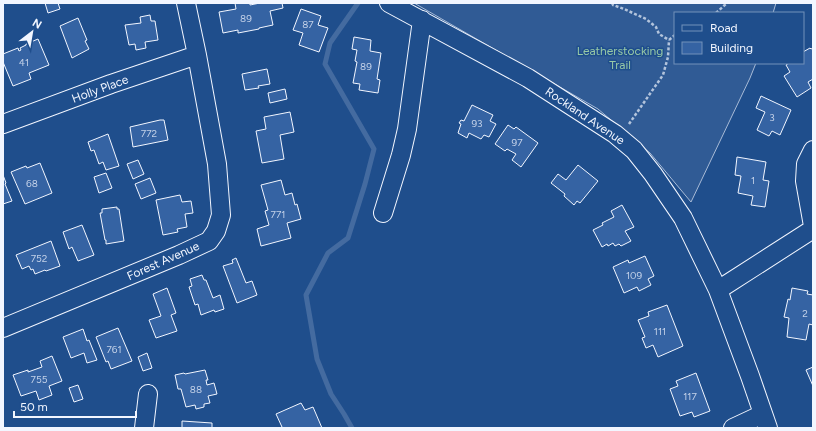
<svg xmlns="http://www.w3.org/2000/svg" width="816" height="431" font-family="Figtree,sans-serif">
  <rect width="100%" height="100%" fill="#1f4e8c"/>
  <path fill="#305b95" stroke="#a8bbd7" d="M414,3H776L773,13H675V63H756L750,78L691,202L650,153L598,109Z"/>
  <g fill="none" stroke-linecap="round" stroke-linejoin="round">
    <path stroke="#446ba0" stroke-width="5" d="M352,428L344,414L331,394L317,359L306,295L328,253L348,238L365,184L374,149L325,64L330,43L358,3"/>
  </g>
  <path fill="#3563a3" stroke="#f2f6ff" d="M45,3H58L60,9L48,13Z
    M235,3H250V5L260,3H282L283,8L270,11L273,25L259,28V29L238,33V30L223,33L219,12L236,9Z
    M301,9L321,16L318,25L328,28L319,52L299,45L303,33L293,30Z
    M150,15L151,21H155L158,40L145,42L146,48L136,50L135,44L129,45L125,25L141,23L140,17Z
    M78,18L87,40L85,41L89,49L72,58L60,26Z
    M354,37L371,40L370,51L381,53L377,79L380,80L378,93L359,90L360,84L353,83L357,62L355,61L357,50L352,49Z
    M38,39L49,65L29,73L31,79L13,86L3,62V54L18,48L19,51L21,50L20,48L26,45V44Z
    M810,48L811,49L813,48V79L808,82L811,88L797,97L784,76L790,72L786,65L789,63H803V52Z
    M267,69L270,84L258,86L259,88L245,90L242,74Z
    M285,89L287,99L270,103L268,93Z
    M761,96L791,110L780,135L772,131L769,136L757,130L765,112L756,108Z
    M472,105L493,115L490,121L496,124L489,137L484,135L481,139L469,133L467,138L458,133L461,124L459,123L461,120L464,121Z
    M290,112L294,132L280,135L284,159L262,163L256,131L266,129L264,117Z
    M160,120H164L168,140L133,147L130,127Z
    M508,125L514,129L516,127L538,143L521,167L512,160L516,154L507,149L505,151L495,144Z
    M108,134L119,166L106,170L103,162L99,164L94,150L91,151L88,142Z
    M737,157L766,162L763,180L769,181L765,207L751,205L753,196L738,193L741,176L735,175Z
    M138,160L144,174L133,179L127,164Z
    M40,163L52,193L25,204L11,172L26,166L27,168Z
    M578,165L598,181L580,203L577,201L574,205L564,196L565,194L551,183L558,174L566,180Z
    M106,173L112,188L99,193L94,177Z
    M3,175L6,183L5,184L12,201L3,204Z
    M150,178L156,193L141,199L135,184Z
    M281,180L285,195L292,193L295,205L297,204L301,219L287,223L291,238L261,246L257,229L269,225L265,211L268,210L261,185Z
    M180,195L182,202L191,201L193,213L185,214L187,227L177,229L178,232L163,235L156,200Z
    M622,205L634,227L625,231L631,241L621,246L619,244L615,246L613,243L608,246L607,244L602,247L593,230L603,225L602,223L614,217L611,211Z
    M117,207V209H119L124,241L106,244V240H105L100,213H102V209Z
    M82,225L94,255L78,261L72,247L69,249L63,232Z
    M51,241L60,266L46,271L45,270L35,274L33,269L31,270L29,266L22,269L16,255Z
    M645,256L654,276L648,279L651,285L639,291L637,287L624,293L613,267L628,260L629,263Z
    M236,258L246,283L252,281L257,295L237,303L223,266L233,263L232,260Z
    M202,275L204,280H206L213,298L220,295L224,309L215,312L214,310L201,315L198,304L195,305L189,287L192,286L190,279Z
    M167,288L176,313L171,315L177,331L156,338L149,320L161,316L153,294Z
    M792,288L808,291L807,294L813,295V325L809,324L806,340L787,337L789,318L784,317L788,299L790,300Z
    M667,305L683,346L658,357L653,345L646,348L642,338L645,337L638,320L649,316L648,312Z
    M118,328L132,361L111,369L108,361L106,362L96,337Z
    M83,329L87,341L89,340L97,360L87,363L84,353L71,358L63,337Z
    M147,353L152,368L143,371L138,357Z
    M52,356L62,381L49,386L52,395L39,400L36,391L21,396L13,375L28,370V372L42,367L40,361Z
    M813,367V386L806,370Z
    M205,370L208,380H206L207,385L214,383L217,394L208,396L210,403L204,404V407L196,409L195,405L186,407L181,389H178L175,375L184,373L185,374Z
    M696,373L710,411L694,417L692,412L680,416L670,389L678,386L676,381Z
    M78,385L83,399L74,402L69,388Z
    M301,403L305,410L313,407L322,428H280L282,427L276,414Z
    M182,421L212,423V428H182Z"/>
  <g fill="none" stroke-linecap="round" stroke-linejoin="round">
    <defs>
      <path id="minor" d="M389,3L528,78L615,134L634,150L653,174L683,218L718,290L750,376L768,428
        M3,124L111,84L197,55
        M813,150L806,164L805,181L813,226
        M383,213L401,155L407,129L422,20
        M718,290L813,229
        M3,328L179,255L209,241L216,231L221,215L217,164L197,55L186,3
        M144,428L148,394
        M733,428L763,414"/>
    </defs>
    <use href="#minor" stroke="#f2f6ff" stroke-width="20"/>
    <path stroke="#b3c4dc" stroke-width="2.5" stroke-dasharray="3 2" stroke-linecap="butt" d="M612,3L613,5L624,9L646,19L656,27L659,34L669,40
      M716,13L727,3
      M669,40L675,35
      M629,124L663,75L668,57L669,40"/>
    <use href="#minor" stroke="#1f4e8c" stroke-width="18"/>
  </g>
  <g text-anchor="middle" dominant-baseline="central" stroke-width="3" stroke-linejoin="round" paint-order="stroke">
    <g font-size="10" fill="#c3d1e8">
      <text x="246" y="18">89</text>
      <text x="308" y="24">87</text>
      <text x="24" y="62">41</text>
      <text x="366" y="66">89</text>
      <text x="772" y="117">3</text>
      <text x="477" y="123">93</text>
      <text x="149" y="133">772</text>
      <text x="517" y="142">97</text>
      <text x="753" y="180">1</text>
      <text x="32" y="183">68</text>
      <text x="278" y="214">771</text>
      <text x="39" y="258">752</text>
      <text x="634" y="275">109</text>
      <text x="805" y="313">2</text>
      <text x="660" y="331">111</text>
      <text x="114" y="349">761</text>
      <text x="39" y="379">755</text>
      <text x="196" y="389">88</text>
      <text x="690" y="396">117</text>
    </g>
    <g font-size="12" fill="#97c8a6" stroke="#1f4e8c">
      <text x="620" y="51">Leatherstocking<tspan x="620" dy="14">Trail</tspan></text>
    </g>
    <g font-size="12" fill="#f2f6ff" stroke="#1f4e8c">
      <text transform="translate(100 89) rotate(-20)">Holly Place</text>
      <text transform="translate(585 116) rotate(34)">Rockland Avenue</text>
      <text transform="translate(163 261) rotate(-24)">Forest Avenue</text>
    </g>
  </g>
  <rect width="816" height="431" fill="none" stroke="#f2f6ff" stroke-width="8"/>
  <rect x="674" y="12" width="130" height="52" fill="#1f4e8c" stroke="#7391ba"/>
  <rect x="682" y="25" width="20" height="6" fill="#1f4e8c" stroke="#7391ba"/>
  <text x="710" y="32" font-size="12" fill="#f2f6ff">Road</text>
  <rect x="682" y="42" width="20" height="12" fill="#3563a3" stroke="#7391ba"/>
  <text x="710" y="52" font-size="12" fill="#f2f6ff">Building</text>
  <g transform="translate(32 32) rotate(31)" stroke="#1f4e8c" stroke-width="3" paint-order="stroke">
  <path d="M0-3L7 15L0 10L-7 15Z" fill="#f2f6ff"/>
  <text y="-6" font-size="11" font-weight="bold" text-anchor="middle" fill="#f2f6ff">N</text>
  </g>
  <path d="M14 411v6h122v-6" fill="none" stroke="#f2f6ff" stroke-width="2"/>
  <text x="20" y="411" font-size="12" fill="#f2f6ff" stroke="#1f4e8c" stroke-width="3" paint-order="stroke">50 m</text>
</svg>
